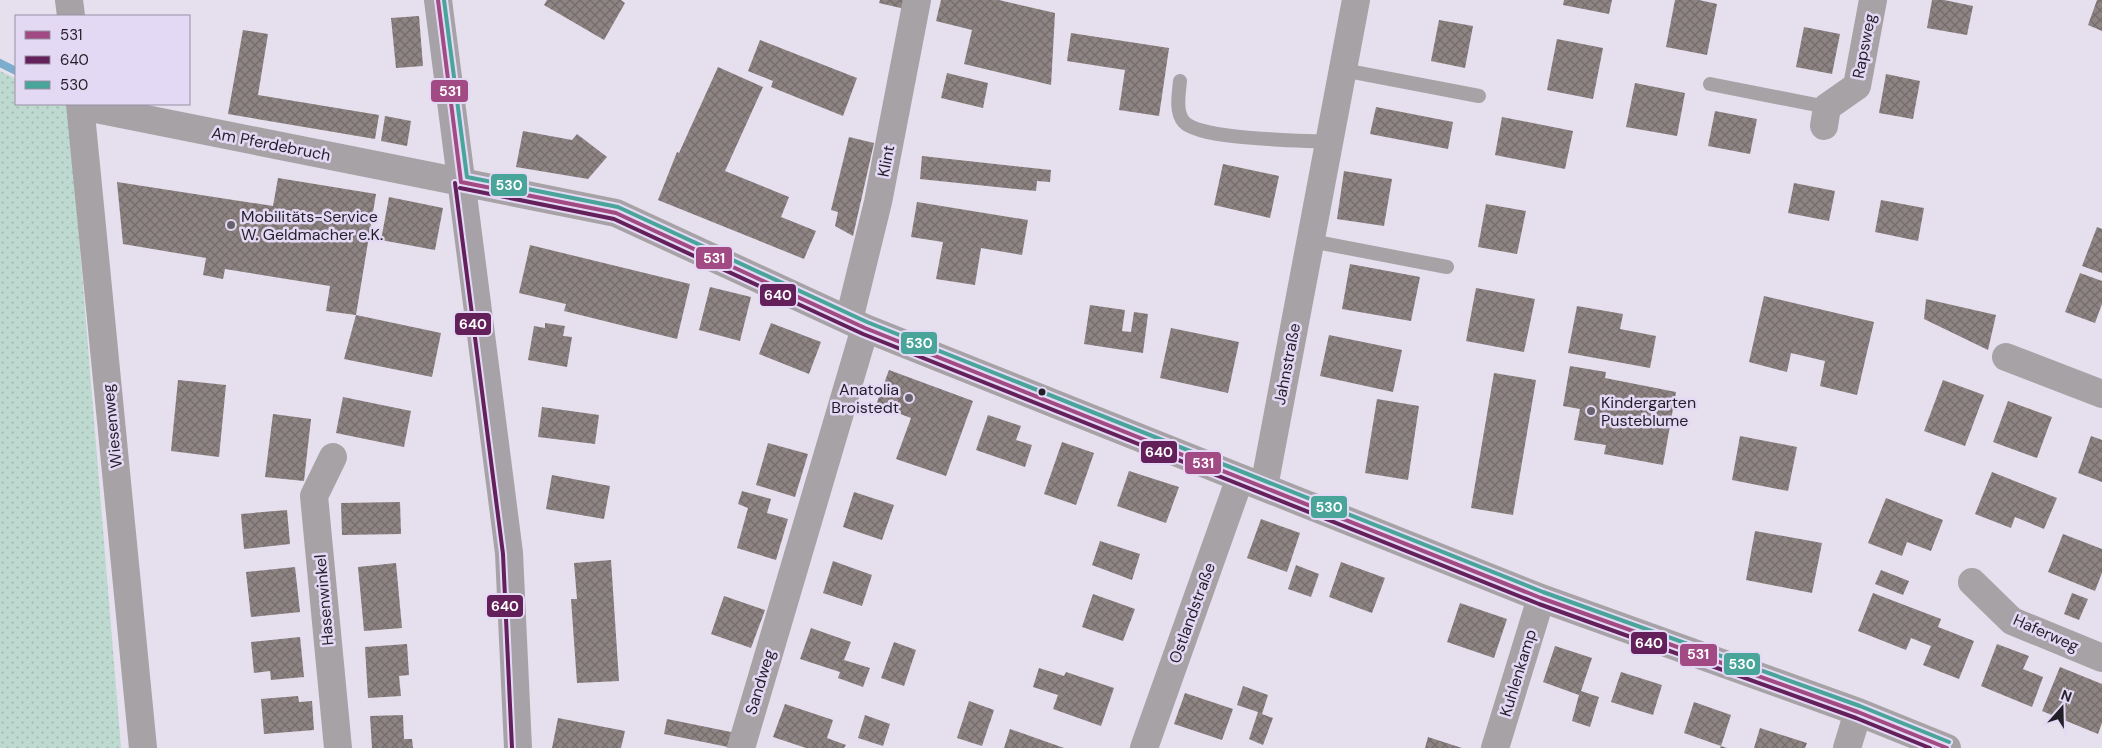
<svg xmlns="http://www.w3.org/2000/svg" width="2102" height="748" font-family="'DM Sans',sans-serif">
  <defs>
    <pattern id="grass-dots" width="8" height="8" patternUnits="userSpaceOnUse" patternTransform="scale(1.25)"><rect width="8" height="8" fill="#bdd9d0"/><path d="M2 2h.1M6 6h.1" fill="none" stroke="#a2bab3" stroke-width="1.8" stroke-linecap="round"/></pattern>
    <pattern id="building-cross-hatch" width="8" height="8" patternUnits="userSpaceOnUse" patternTransform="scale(1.25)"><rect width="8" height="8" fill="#8e8483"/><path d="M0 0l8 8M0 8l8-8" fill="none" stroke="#746b6b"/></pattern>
  </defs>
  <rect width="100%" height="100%" fill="#e5dfee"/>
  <path fill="url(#grass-dots)" d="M0,71L16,79V104H68L121,748H0Z"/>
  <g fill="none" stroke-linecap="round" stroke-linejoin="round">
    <path stroke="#7cadcc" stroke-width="8" d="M0,63L16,71"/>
  </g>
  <path fill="url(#building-cross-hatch)" d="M547,0H621L625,3L604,40L544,5Z
    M880,0H907L905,9L879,3Z
    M941,0H999L1055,13L1051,85L964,64L972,30L936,21Z
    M1564,0H1612L1609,14L1563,5Z
    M1675,0H1699L1717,4L1707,55L1666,47Z
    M1932,0H1944L1973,6L1967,35L1927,28Z
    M2097,0H2102V31L2088,25Z
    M419,16L423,66L396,68L391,18Z
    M1439,20L1473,26L1465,68L1431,61Z
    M1804,27L1840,34L1832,74L1796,67Z
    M243,30L268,34L258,95L379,115L375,139L228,114Z
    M1071,33L1169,48L1159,116L1119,110L1125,70L1067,61Z
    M1557,39L1603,48L1593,99L1547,90Z
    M760,40L857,78L843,116L771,87L773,81L748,71Z
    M718,67L763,87L725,171L789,197L781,217L816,231L804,259L658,200L677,152L679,153Z
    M947,73L988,83L983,108L941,98Z
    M1886,74L1920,81L1913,119L1879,113Z
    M1635,83L1685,93L1677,136L1626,127Z
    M1376,107L1453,122L1448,149L1370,134Z
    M1715,111L1757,119L1750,154L1708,146Z
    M385,116L411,121L407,146L381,141Z
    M1502,117L1573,131L1565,169L1495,155Z
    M523,131L572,140L577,134L607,157L588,179L516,167Z
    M849,137L874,143L853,236L835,226L838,212L831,210Z
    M922,156L1051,170L1050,182L1037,181L1036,191L920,179Z
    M1223,164L1279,176L1270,218L1214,205Z
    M1344,171L1392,179L1384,226L1337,219Z
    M278,178L376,194L356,315L326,311L330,286L225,269L223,279L203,275L206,258L123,244L117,182L273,206Z
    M1794,183L1835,191L1829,221L1788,213Z
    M389,197L443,208L435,250L381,240Z
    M1881,200L1924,208L1918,241L1875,232Z
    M917,202L1028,220L1022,255L981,248L975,285L936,279L943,242L911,237Z
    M1486,204L1526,211L1517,254L1478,247Z
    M2097,227L2102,229V273L2082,266Z
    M530,245L690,284L677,339L564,311L566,304L519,293Z
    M1350,264L1420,277L1411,321L1342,309Z
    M2080,273L2102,281V304L2095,323L2065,312Z
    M710,287L751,297L740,341L699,330Z
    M1476,288L1535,299L1524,352L1466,341Z
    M1764,296L1874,322L1857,395L1820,386L1825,361L1791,353L1787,372L1749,362Z
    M1926,299L1996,315L1988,350L1924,319Z
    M1090,305L1125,310L1122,331L1131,332L1134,312L1148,314L1143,353L1084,344Z
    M1577,306L1623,314L1620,329L1656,336L1650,368L1568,353Z
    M356,315L441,333L432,377L344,359Z
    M545,323L565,326L563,336L572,337L567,367L528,360L534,326L545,328Z
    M771,323L821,342L809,374L759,354Z
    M1171,328L1239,342L1228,393L1160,378Z
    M1329,335L1402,350L1393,392L1320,376Z
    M1570,366L1606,372L1605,378L1676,392L1663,465L1604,454L1606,445L1574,440L1580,409L1563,406Z
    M889,370L973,401L946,476L896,459L911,418L876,405Z
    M1494,373L1536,380L1513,515L1471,508Z
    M178,380L226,385L219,457L171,451Z
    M1943,380L1984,395L1965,446L1924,431Z
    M343,397L411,411L404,447L336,433Z
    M1377,399L1419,406L1408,480L1365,473Z
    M2008,401L2052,417L2037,458L1993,442Z
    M542,407L599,415L595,444L538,437Z
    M273,414L311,419L304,481L265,477Z
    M988,415L1021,426L1016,440L1032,445L1025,467L976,450Z
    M1740,436L1797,447L1788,491L1732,480Z
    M2091,436L2102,440V482L2078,473Z
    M1062,442L1094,453L1076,505L1044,494Z
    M768,443L808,454L795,497L756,485Z
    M1129,471L1179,487L1166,523L1117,506Z
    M1992,472L2057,498L2044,529L2015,517L2011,528L1975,514Z
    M552,475L610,486L604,519L546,509Z
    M742,491L771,499L767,513L788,519L776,560L737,548L748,508L738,504Z
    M854,492L894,505L882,540L843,527Z
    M1886,498L1943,520L1931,551L1907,542L1902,556L1868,543Z
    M400,502L401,534L342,535L341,503Z
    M287,510L290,544L244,549L241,514Z
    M1261,519L1300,533L1287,572L1247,558Z
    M1755,531L1822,543L1812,593L1746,580Z
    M2063,534L2102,549V573L2095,591L2048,572Z
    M1100,541L1140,554L1132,580L1092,565Z
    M611,560L619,681L577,683L571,599H577L574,563Z
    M833,561L872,575L862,606L823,593Z
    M1341,562L1385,578L1372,613L1329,597Z
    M396,563L402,628L364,631L358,567Z
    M1296,565L1319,574L1311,597L1288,589Z
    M295,567L300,612L251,617L246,572Z
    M1881,570L1909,581L1903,595L1875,584Z
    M1873,593L1941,619L1938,627L1974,641L1959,679L1923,665L1931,646L1911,638L1906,650L1858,631Z
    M2072,593L2088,599L2079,620L2064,614Z
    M1093,594L1135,609L1123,641L1082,627Z
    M724,596L765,610L751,648L711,634Z
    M1460,603L1507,619L1494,658L1447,642Z
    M811,628L851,642L844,660L870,668L863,687L838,678L840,672L800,659Z
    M300,637L304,677L271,680L270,671L254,673L251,642Z
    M894,642L916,650L904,686L881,678Z
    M407,644L409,675L399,676L401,696L368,698L365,647Z
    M1997,644L2029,656L2023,669L2043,677L2032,707L1981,686Z
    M1555,646L1592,658L1581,691L1599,697L1590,727L1572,721L1579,695L1543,682Z
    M2060,667L2102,684V723L2098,734L2042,711Z
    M1039,668L1064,676L1066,672L1114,688L1101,726L1053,709L1058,695L1033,687Z
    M1621,672L1662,685L1653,715L1611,702Z
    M1243,686L1268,695L1262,714L1273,718L1263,745L1249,739L1258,712L1237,705Z
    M1185,693L1233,709L1222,740L1174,724Z
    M298,696L299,702L312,701L314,730L264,734L261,699Z
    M969,701L994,710L982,746L957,738Z
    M1694,702L1731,715L1721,746L1727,748H1720L1721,746L1684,733Z
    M785,704L833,720L827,738L846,745L844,748H806L773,737Z
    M403,715L404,739H412L413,748H372L370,716Z
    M865,715L890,724L883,746L858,738Z
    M558,718L625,731L621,748H552Z
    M667,719L736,733L733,748L664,734Z
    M1760,728L1807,743L1805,748H1754Z
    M1010,729L1064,748H1004Z
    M1428,737L1462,748H1425Z"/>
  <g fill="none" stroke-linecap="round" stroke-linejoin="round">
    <path stroke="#a7a2a6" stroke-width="14" d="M1343,70L1479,96
      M1180,81C1179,93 1175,112 1184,122C1200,140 1302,140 1329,142
      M1710,84L1827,107
      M1311,241L1447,267"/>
    <path stroke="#a7a2a6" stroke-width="28" d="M69,0L71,16
      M80,104L143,748
      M81,106L616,213L865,328L1541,598L1858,712L1947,748
      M1824,126L1827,107L1857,86L1873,0
      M849,320L878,202L917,0
      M2006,357L2102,394
      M333,457L314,496L338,748
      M1264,487L1356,0
      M1972,582L2012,621L2102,658
      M741,748L865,328
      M1144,748L1240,478
      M1495,748L1541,598
      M1847,748L1858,712"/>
    <path stroke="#a7a2a7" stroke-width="28" d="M438,0L509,553L518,748"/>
    <defs>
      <path id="bus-1" d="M438,0L461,182
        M461,182L616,213L865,328L1541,598L1858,712L1947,748"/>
      <path id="bus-2" d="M455,183L503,554L512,748
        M460,188L614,219L863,334L1539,604L1856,718L1930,748"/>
      <path id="bus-3" d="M444,0L467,177L618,207L867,322L1543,592L1860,706L1949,742"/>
    </defs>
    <use href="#bus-1" stroke="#e4d9f4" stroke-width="8"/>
    <use href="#bus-2" stroke="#e4d9f4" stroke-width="8"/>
    <use href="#bus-3" stroke="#e4d9f4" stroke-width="8"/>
    <use href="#bus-1" stroke="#a24a84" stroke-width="4"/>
    <use href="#bus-2" stroke="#64205b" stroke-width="4"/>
    <use href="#bus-3" stroke="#49a59a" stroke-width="4"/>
  </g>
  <g fill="#67626e" stroke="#e4d9f4" stroke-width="2">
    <circle cx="231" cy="225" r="5"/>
    <circle cx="909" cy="398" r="5"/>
    <circle cx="1591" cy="411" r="5"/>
  </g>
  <circle fill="#231f29" stroke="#e4d9f4" stroke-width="2" cx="1042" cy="392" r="4.5"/>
  <g text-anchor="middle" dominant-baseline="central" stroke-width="5" stroke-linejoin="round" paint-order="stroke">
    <g font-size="16" fill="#231f29" stroke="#e4d9f4">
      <text transform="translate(1864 46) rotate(-79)">Rapsweg</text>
      <text transform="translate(271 144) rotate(11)">Am Pferdebruch</text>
      <text transform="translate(886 161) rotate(-79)">Klint</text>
      <text transform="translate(1287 364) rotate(-79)">Jahnstraße</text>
      <text transform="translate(112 426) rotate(-96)">Wiesenweg</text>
      <text transform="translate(324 600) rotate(-95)">Hasenwinkel</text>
      <text transform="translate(1192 613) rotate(-70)">Ostlandstraße</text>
      <text transform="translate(2046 633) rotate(24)">Haferweg</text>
      <text transform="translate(1518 673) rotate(-73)">Kuhlenkamp</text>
      <text transform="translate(760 682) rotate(-73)">Sandweg</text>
    </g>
    <g font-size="16" fill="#231f29" stroke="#e4d9f4" text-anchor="start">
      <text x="241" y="216">Mobilitäts-Service<tspan x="241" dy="18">W. Geldmacher e.K.</tspan></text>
      <text x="899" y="389" text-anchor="end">Anatolia<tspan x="899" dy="18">Broistedt</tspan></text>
      <text x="1601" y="402">Kindergarten<tspan x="1601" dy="18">Pusteblume</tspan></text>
    </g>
  </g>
  <g stroke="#e4d9f4" stroke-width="2">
    <rect x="430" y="79" width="39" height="24" rx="5" fill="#a24a84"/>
    <rect x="490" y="173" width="38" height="24" rx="5" fill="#49a59a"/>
    <rect x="695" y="246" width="38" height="24" rx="5" fill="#a24a84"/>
    <rect x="759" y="283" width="38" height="24" rx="5" fill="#64205b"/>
    <rect x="454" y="312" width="38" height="24" rx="5" fill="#64205b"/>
    <rect x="900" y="331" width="38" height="24" rx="5" fill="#49a59a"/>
    <rect x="1140" y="440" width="38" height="24" rx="5" fill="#64205b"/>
    <rect x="1184" y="451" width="38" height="24" rx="5" fill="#a24a84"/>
    <rect x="1310" y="495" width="38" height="24" rx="5" fill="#49a59a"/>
    <rect x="486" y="594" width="38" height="24" rx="5" fill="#64205b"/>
    <rect x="1630" y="631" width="38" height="24" rx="5" fill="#64205b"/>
    <rect x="1679" y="643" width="39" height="24" rx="5" fill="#a24a84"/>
    <rect x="1723" y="652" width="38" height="24" rx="5" fill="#49a59a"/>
  </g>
  <g font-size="14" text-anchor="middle" font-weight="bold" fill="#fff">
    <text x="450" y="96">531</text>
    <text x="509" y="190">530</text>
    <text x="714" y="263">531</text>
    <text x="778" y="300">640</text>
    <text x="473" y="329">640</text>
    <text x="919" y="348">530</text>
    <text x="1159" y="457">640</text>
    <text x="1203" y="468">531</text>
    <text x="1329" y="512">530</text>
    <text x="505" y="611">640</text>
    <text x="1649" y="648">640</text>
    <text x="1698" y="659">531</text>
    <text x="1742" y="669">530</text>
  </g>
  <rect x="15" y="15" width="175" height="90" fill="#e4d9f4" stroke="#978fa3"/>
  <rect x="25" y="31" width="25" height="8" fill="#a24a84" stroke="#978fa3"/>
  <text x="60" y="40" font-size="15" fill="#231f29">531</text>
  <rect x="25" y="56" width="25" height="8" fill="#64205b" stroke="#978fa3"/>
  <text x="60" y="65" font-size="15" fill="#231f29">640</text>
  <rect x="25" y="81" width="25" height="8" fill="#49a59a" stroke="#978fa3"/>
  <text x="60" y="90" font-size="15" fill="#231f29">530</text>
  <g transform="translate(2062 708) rotate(20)" stroke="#e4d9f4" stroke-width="4" paint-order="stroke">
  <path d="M0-4L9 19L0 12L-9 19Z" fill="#231f29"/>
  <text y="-8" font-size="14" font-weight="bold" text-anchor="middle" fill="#231f29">N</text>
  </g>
</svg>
